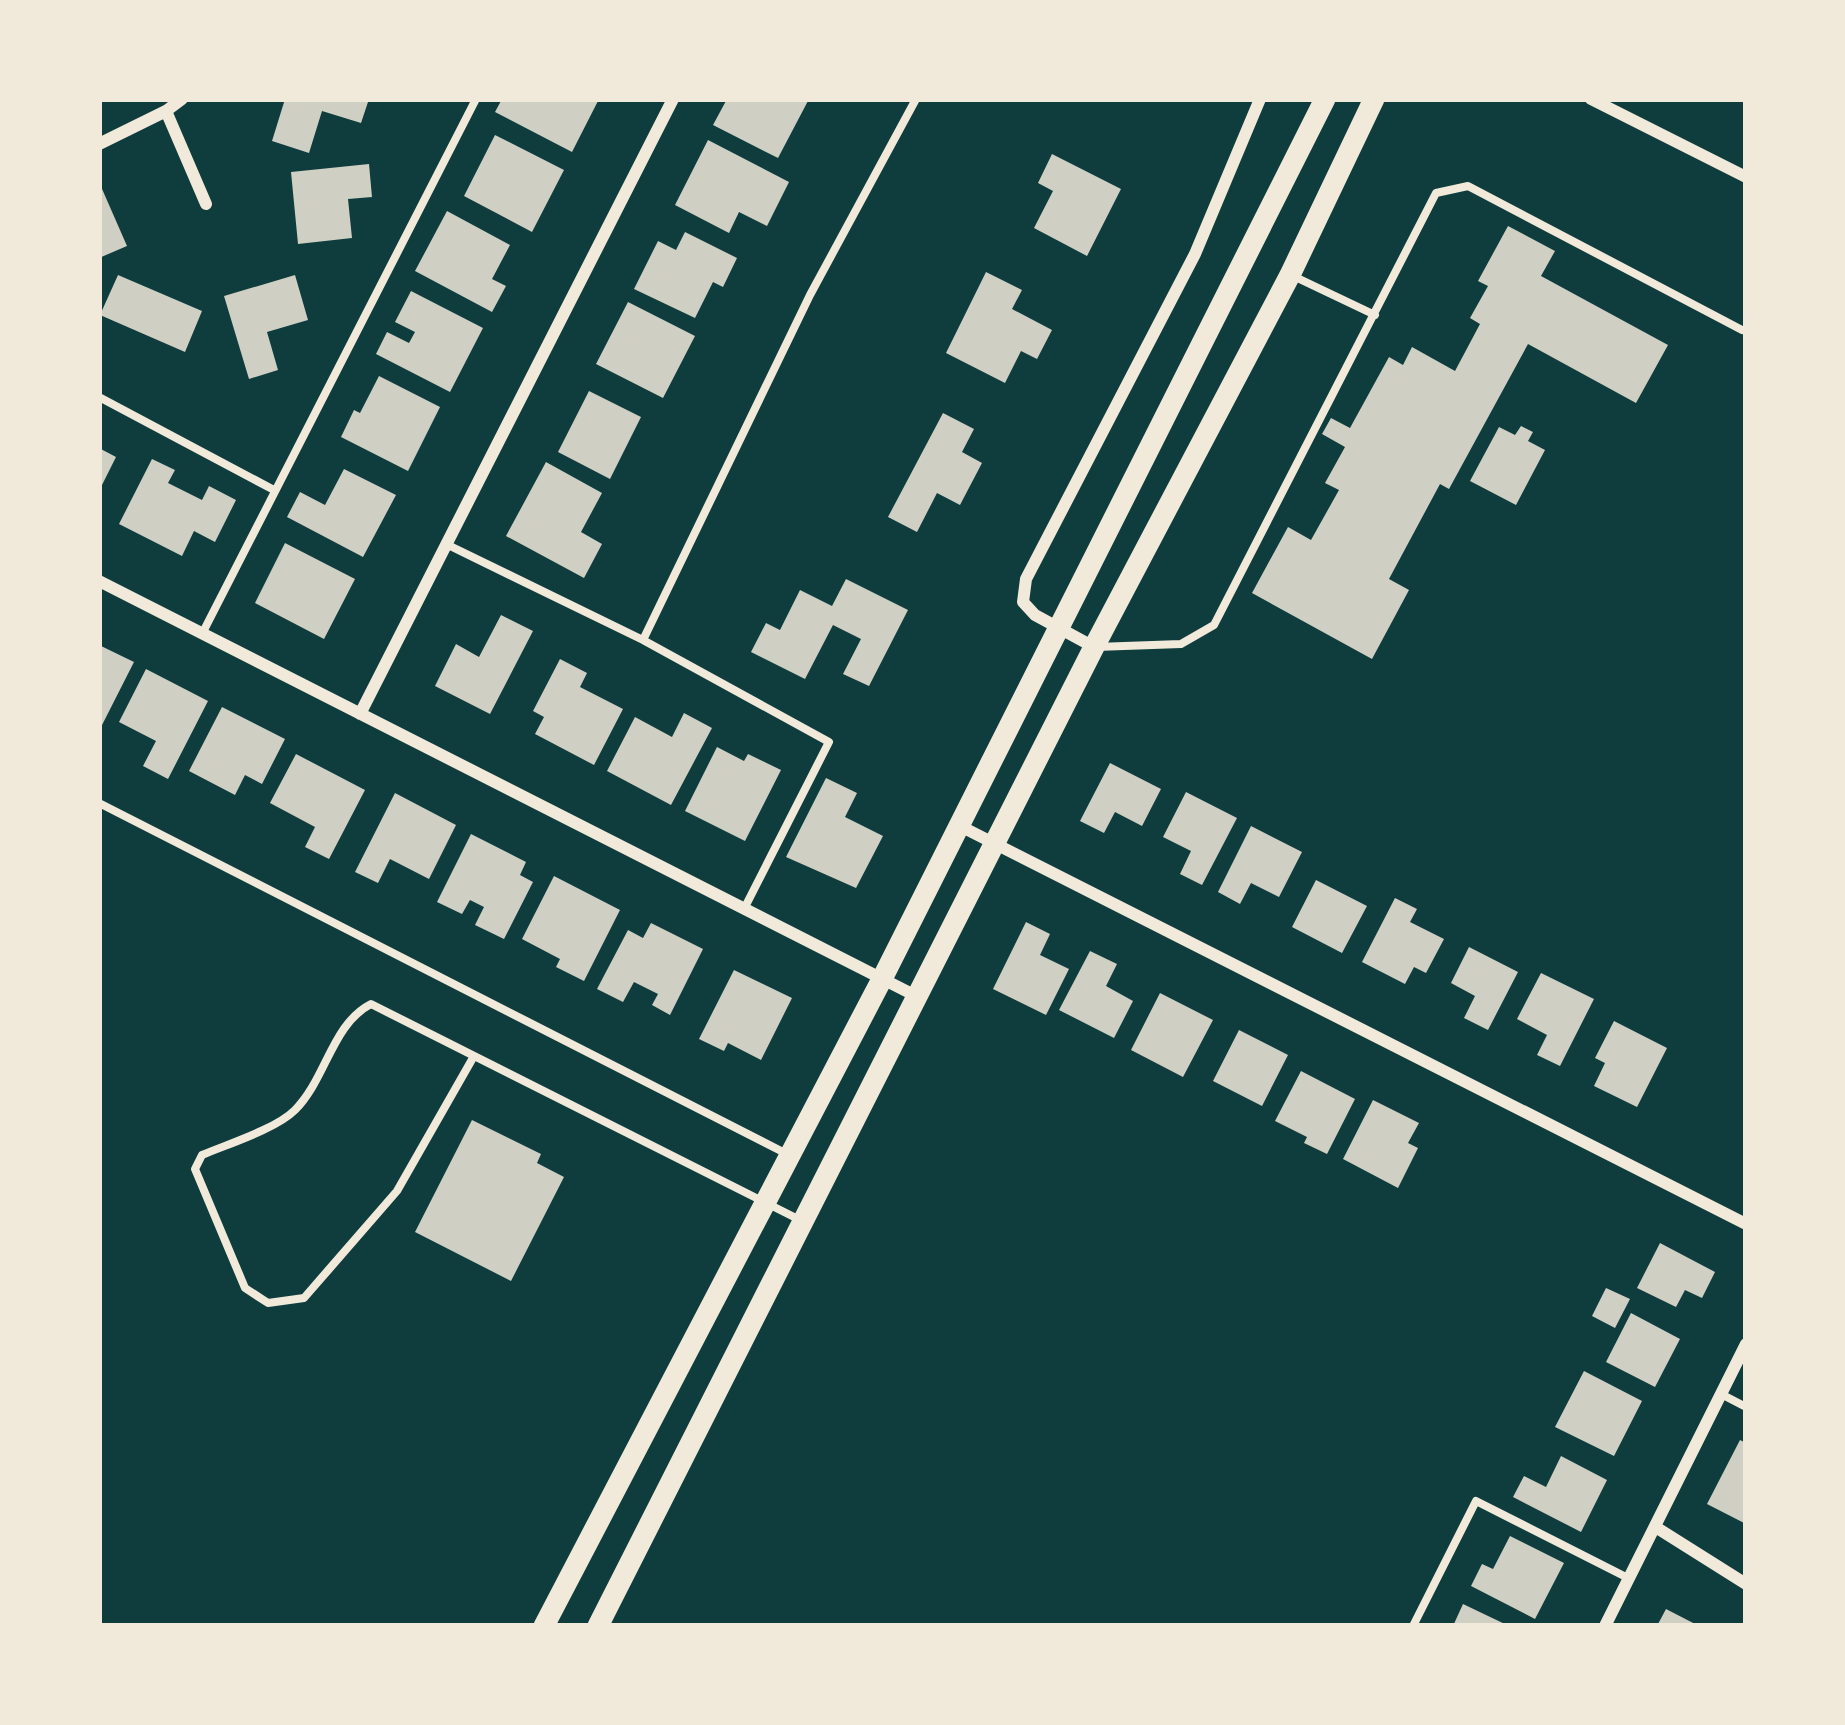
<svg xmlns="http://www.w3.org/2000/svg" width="1845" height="1725" font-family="'Archivo Narrow',sans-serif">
  <rect width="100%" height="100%" fill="#0f3d3e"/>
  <path fill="#cfcfc3" d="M285,99H369L361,123L322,111L309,153L272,141Z
    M502,99H599L572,152L495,112Z
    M727,99H809L778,158L713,125Z
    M495,135L564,170L532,232L464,196Z
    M708,140L789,182L767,226L739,212L729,233L675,205Z
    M1052,154L1121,189L1087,256L1034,228L1053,191L1038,183Z
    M369,164L372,197L348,199L352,238L298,244L291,172Z
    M99,182L127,246L99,258Z
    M447,211L510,245L492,279L506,286L492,312L415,271Z
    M1508,226L1555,251L1541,276L1668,345L1636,403L1528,344L1449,489L1440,484L1389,579L1409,590L1372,659L1252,593L1288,527L1311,540L1339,490L1325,483L1345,447L1322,434L1331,418L1350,428L1389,357L1403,365L1412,347L1455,371L1480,324L1470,318L1488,286L1478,281Z
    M685,232L737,258L723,287L713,282L695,318L634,289L658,241L676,250Z
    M986,272L1022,290L1012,309L1052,330L1037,359L1021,351L1005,383L946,353Z
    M118,275L202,311L185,352L100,315Z
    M295,275L308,320L267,332L278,370L249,379L224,296Z
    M411,291L483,328L450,392L376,354L387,332L409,343L415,332L395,322Z
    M628,302L695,336L663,398L596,364Z
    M379,376L440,407L408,471L341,437L354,410L360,413Z
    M589,391L641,417L610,479L558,452Z
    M943,413L974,429L962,452L982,463L960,505L937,493L917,532L888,517Z
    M1521,426L1533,432L1528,441L1545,450L1516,505L1470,481L1499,427L1515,435Z
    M99,448L116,457L99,491Z
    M152,459L175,470L168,483L202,500L209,486L236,500L215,542L194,531L182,556L119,524Z
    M546,462L602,493L581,532L602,544L584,578L506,536Z
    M344,469L396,495L363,557L287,517L300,492L325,505Z
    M285,543L355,579L324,639L255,603Z
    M846,579L908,610L869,686L843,674L861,639L833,625L805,679L751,652L766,623L780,630L800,590L832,606Z
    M501,615L533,631L490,714L435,686L456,644L479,657Z
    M99,645L134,662L99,731Z
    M560,659L587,673L580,687L623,709L594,765L535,734L544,717L533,711Z
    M146,669L208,701L168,779L143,766L156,741L119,722Z
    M222,707L285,739L262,784L245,775L235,795L189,771Z
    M684,713L712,728L671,805L607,771L635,717L672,737Z
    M717,747L744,761L748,754L781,770L745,841L685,811Z
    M296,754L365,790L329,859L305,847L315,827L270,803Z
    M1110,763L1161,789L1142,826L1115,812L1104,833L1080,821Z
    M826,778L857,793L845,817L883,836L856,888L786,857Z
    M1186,792L1237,818L1202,885L1180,874L1191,851L1163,837Z
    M395,793L456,825L429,879L390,859L378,883L355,872Z
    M1251,826L1302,852L1279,897L1251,883L1240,904L1218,892Z
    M471,834L526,862L520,875L533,882L504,939L475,925L484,907L470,900L462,914L437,902Z
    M554,876L620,910L584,981L556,967L560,959L522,939Z
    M1316,880L1367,906L1342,953L1292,927Z
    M1395,898L1417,909L1410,922L1444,939L1426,973L1414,967L1405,984L1362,962Z
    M1026,922L1050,934L1040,955L1069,969L1046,1015L993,989Z
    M651,923L703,949L670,1015L652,1005L658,994L634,982L623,1002L597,989L628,930L643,938Z
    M1469,947L1518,972L1488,1030L1464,1018L1475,996L1451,983Z
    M1090,951L1117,964L1106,986L1133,1001L1114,1038L1059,1010Z
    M734,970L792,998L761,1060L728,1043L724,1051L699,1039Z
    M1541,973L1594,999L1560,1066L1537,1055L1547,1035L1517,1019Z
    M1160,993L1213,1020L1183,1077L1131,1050Z
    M1614,1021L1667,1048L1637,1107L1594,1086L1605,1063L1595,1058Z
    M1239,1030L1288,1055L1262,1106L1213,1081Z
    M1301,1071L1355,1099L1327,1154L1304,1143L1307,1137L1275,1121Z
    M1373,1100L1419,1123L1408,1143L1418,1148L1398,1188L1343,1159Z
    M472,1120L541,1154L537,1163L564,1177L511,1281L415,1232Z
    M1660,1243L1715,1272L1702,1298L1685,1290L1676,1307L1637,1288Z
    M1606,1288L1630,1299L1615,1328L1592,1316Z
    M1631,1313L1680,1339L1655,1387L1606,1362Z
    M1584,1371L1642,1401L1614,1456L1555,1427Z
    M1740,1440L1746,1443V1524L1707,1504Z
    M1561,1456L1607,1480L1581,1532L1513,1497L1524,1476L1546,1487Z
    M1510,1536L1564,1563L1535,1619L1471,1586L1482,1564L1493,1569Z
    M1463,1604L1509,1626H1453Z
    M1666,1609L1699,1626H1657Z"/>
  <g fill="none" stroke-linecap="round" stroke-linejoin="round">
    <path stroke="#f1e9da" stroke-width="8" d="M1291,275L1375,315
      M99,397L274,490
      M448,545L643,640L829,742L744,909
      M202,634L476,99
      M643,640L810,295L916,99
      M1096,647L1181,644L1214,625L1436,193L1468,186L1742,330
      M99,803L787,1154
      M474,1056L397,1191L304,1298L268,1303L245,1288L195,1169L202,1155C228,1144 276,1129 295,1110C326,1079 332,1024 371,1004L802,1221
      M1721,1394L1746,1407
      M1413,1626L1476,1501L1628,1578"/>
    <path stroke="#f1e9da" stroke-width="12" d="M1591,99L1746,177
      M166,111L206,204
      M99,144L166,111L182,99
      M99,581L918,997
      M1094,647L1035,615L1023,602L1026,579L1195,254L1260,99
      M360,714L673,99
      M960,826L1746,1224
      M1657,1528L1746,1584
      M1605,1626L1746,1344"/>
    <path stroke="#f1e9da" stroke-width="21" d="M544,1626L882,979L1325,99
      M598,1626L1094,647L1290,275L1374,99"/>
  </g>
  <rect width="1845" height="1725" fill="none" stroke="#f1e9da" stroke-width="204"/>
</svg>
